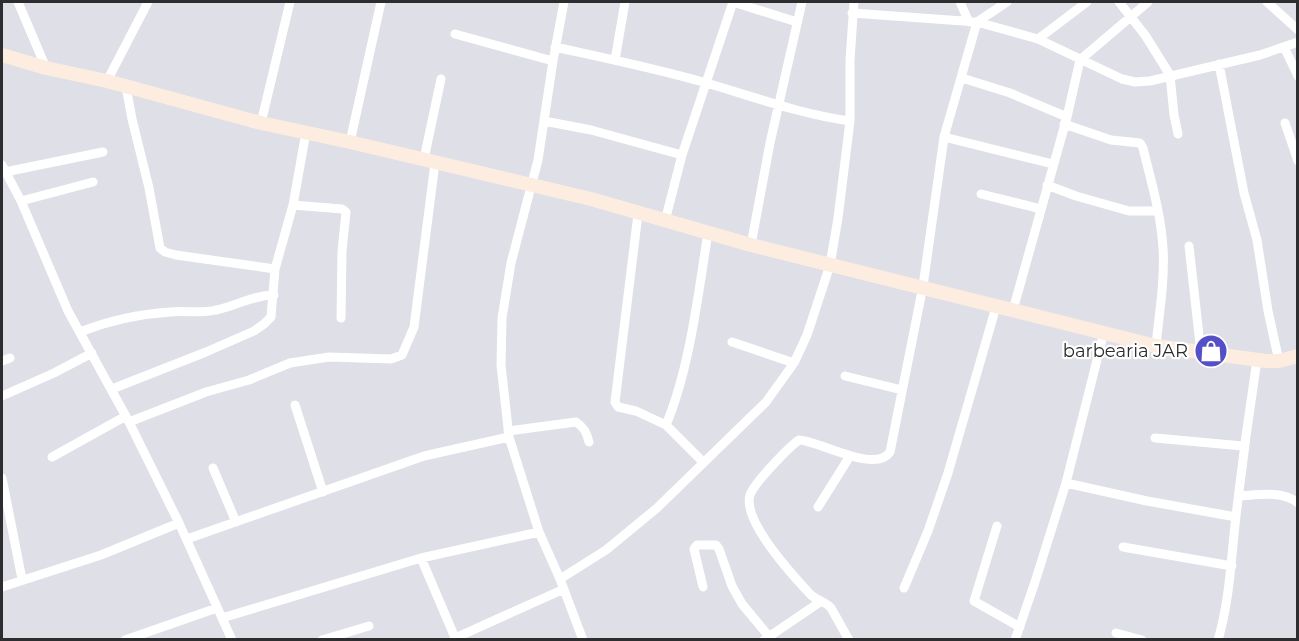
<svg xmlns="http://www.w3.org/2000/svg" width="1299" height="641" font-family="Montserrat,sans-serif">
  <rect width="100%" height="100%" fill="#dedfe7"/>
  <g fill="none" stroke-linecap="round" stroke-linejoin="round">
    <path stroke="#fff" stroke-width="9" d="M18,2L46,68
      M564,2L553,61L538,160L511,263L502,318L501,365L509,437L539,532L560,579L583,640
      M733,2L797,22
      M960,2L969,22
      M1119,2L1145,35L1170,75L1174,115L1178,134
      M1267,2L1298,30
      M852,13L977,22L1038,39L1122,79L1135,82L1150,81L1260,55L1298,42
      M455,34L553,61
      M1038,39L1087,2
      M555,47C605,58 654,68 703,82C752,96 799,114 850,121
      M1284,47L1298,76
      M615,60L625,2
      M1219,64L1244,193L1257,240L1268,311L1279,361
      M962,78L1010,93L1067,117
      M107,81L148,2
      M126,87L132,119L149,188L160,248L165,252L176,255L275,269
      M544,121L591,130L682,155
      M261,123L290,2
      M1285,123L1298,161
      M1064,124L1111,140L1140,143L1143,148C1151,181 1161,214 1163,248C1165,281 1159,314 1156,346
      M944,137L1053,164
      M350,142L381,2
      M424,159L441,79
      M2,165L21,201L68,311L129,422L179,523L232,640
      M5,172L103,152
      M1047,185L1076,196L1129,211H1158
      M981,194L1041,209
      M21,201L93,182
      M293,205L342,209L346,212L342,251L341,318
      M638,214L615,402L618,407L636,411L666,425C690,368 698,294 708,233
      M665,221L682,155L733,2
      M751,245L770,143L802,2
      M1189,246L1201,353
      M1013,310L1067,117L1080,60L1148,2
      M80,332C108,321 139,314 170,312C185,310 200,314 216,310C236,306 253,295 274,295
      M732,342L794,363
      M2,361L10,358
      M845,376L902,390
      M112,389L206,352L254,331L264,324L271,317L275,269L293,205L306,132
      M2,396L54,373L92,353
      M295,405L323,492
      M129,422L206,392L249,380L290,363L329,357L391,359L402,355L414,327L435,163
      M666,425L703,462
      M508,431L576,422C584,427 587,433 589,442
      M1155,438L1243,446
      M52,457L126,416
      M213,468L236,522
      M2,478L22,579
      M1066,483L1147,501L1236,517
      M1239,496C1258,495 1282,490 1298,503
      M818,507L850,456
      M997,526L974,601L1020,627
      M187,539L424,456L509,437
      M1123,547L1232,566
      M421,558L456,640
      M560,579L606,550L657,508L766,402L794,363L807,335L830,265L838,218L850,121V60L854,2
      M2,587L101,555L179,523
      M703,587L694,549L697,545H716L719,549L732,586L742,604L772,640
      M904,588L928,531L948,473L996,307
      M222,618L421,558L539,532
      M1116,633L1142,640
      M455,638L564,589
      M125,640L217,608
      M322,640L369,626
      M764,640L820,602
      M849,640L831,608C826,602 818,601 811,595C794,577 742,521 750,495C754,483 789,447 799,440C820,441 875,474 890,452L923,286L944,137L977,22L1007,2
      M1015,640L1035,582L1066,483L1104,332
      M1218,640C1230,599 1231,558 1236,516C1242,464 1249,412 1257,360"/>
    <path stroke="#fcede0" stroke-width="14" d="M2,55L46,68L107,81L261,123L350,142L591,199L751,245L1156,346L1266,361H1279L1298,356"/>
  </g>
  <defs>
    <symbol id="shop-disc" viewBox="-11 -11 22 22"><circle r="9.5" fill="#5550c7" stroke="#fff"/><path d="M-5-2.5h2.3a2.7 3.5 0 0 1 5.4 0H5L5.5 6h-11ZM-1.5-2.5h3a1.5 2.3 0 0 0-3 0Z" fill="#fff"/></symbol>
  </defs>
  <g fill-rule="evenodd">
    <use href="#shop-disc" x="1192" y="332" width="38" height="38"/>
  </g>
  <g text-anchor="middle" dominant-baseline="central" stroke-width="4.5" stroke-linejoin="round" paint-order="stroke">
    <g font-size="18" fill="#2d2d30" stroke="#fff" text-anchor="end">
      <text x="1188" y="351">barbearia JAR</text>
    </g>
  </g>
  <rect width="1299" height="641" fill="none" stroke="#2d2d30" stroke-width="6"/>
</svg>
